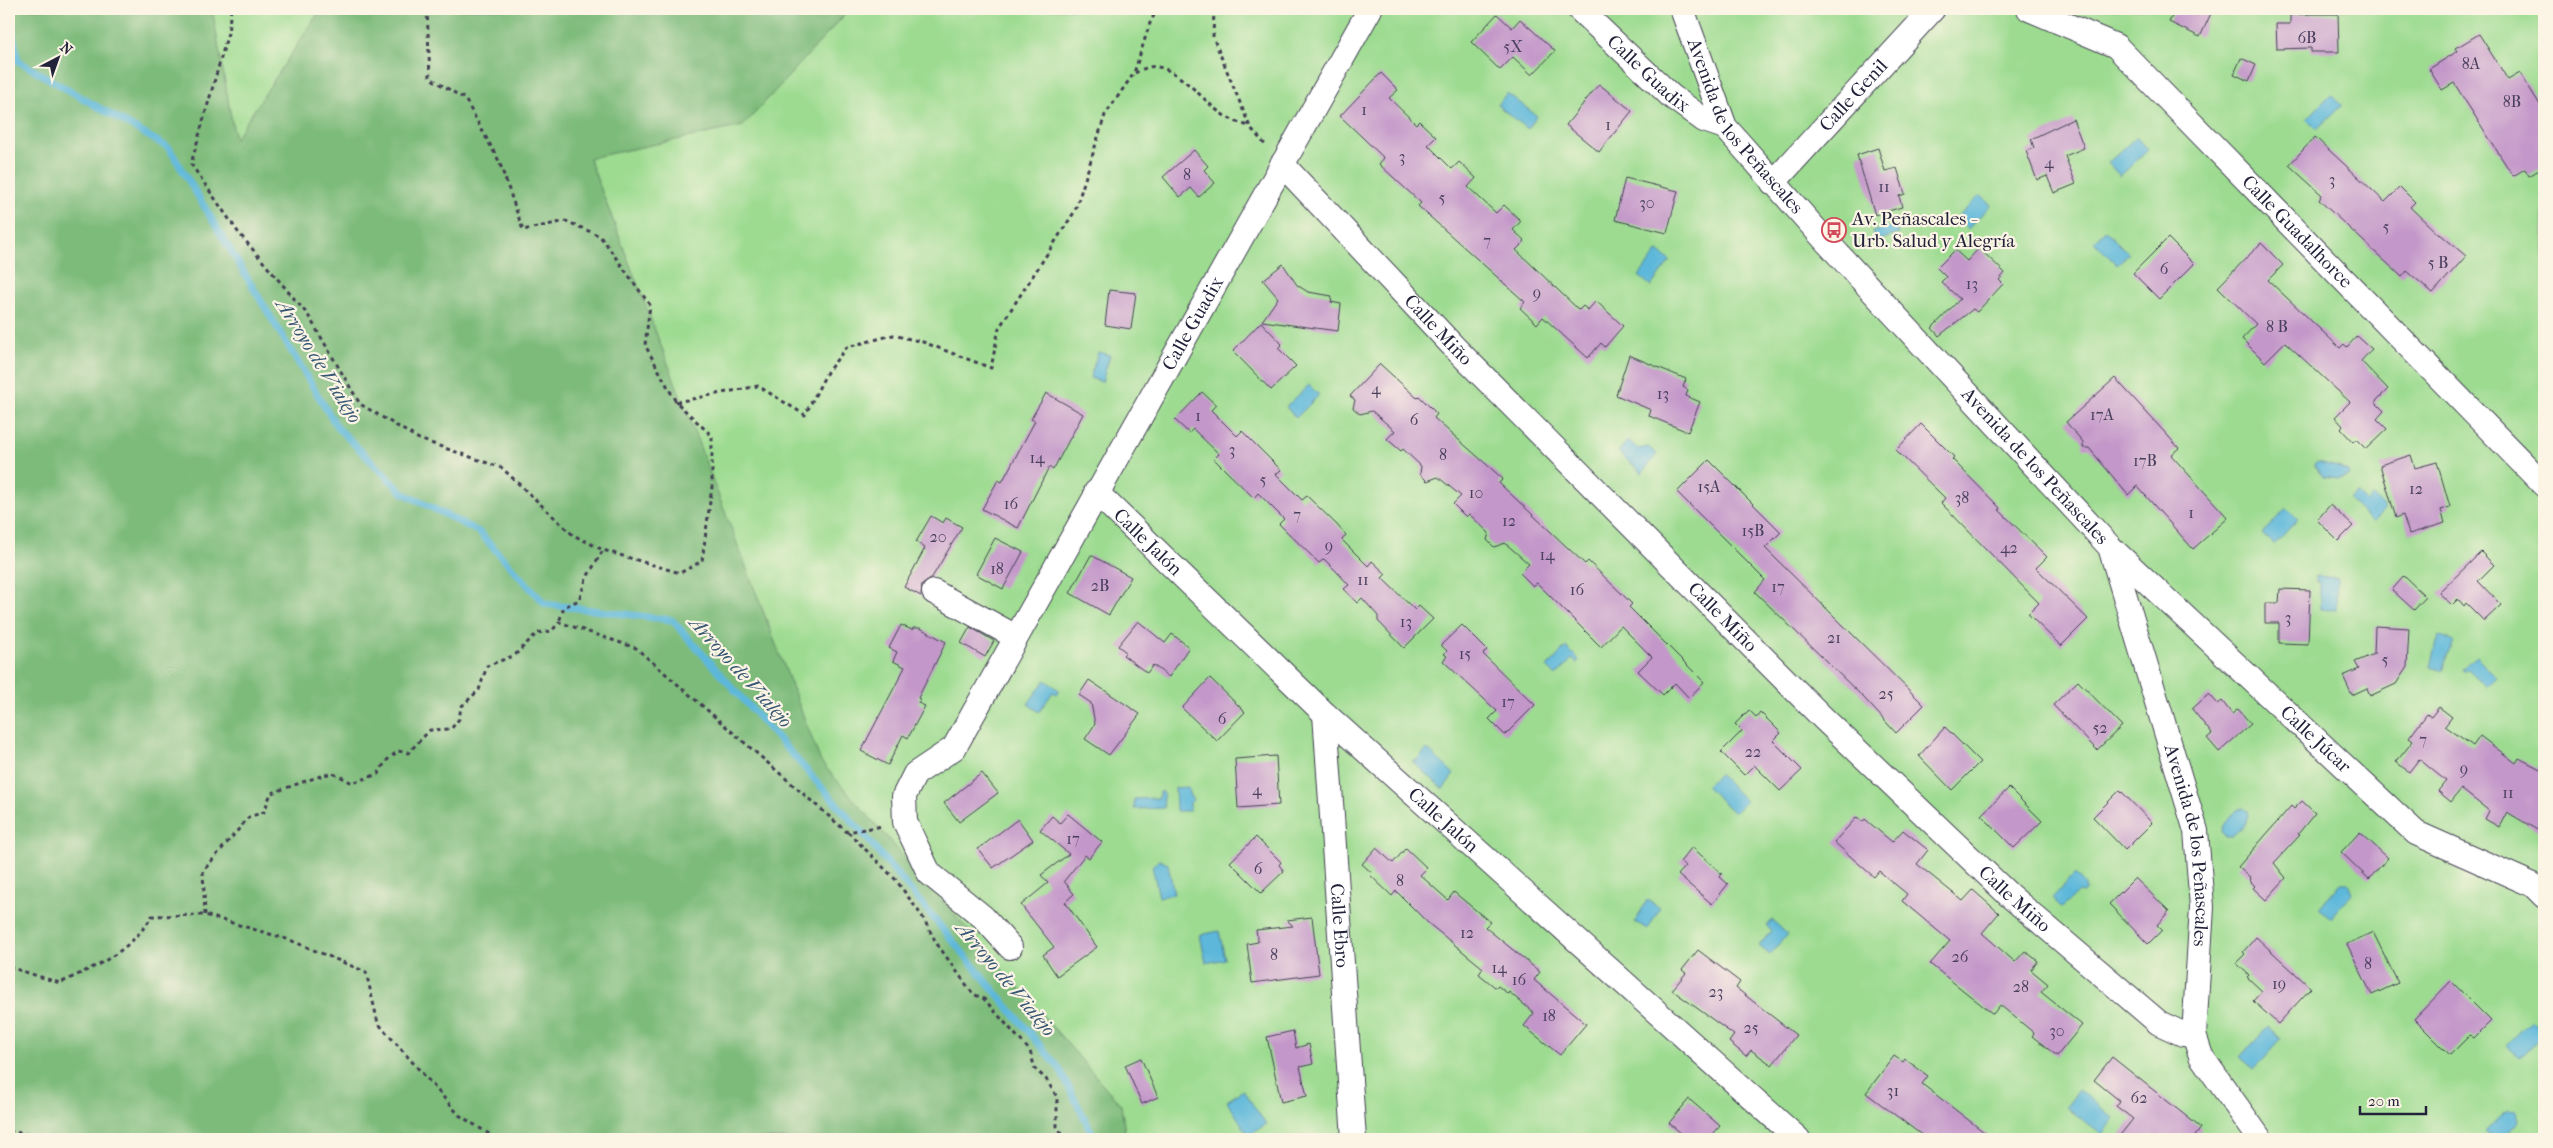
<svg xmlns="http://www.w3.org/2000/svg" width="2553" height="1148" font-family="'IM FELL French Canon',serif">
  <rect width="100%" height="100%" fill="#fcf5e5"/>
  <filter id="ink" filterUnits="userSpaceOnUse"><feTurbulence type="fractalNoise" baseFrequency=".02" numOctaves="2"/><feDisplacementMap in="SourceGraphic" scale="10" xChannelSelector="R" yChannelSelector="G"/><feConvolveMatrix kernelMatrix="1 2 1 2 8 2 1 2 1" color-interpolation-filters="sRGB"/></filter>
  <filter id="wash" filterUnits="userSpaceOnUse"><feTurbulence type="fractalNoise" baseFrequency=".0096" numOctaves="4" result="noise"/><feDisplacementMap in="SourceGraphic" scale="20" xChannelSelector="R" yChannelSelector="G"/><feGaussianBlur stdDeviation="1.12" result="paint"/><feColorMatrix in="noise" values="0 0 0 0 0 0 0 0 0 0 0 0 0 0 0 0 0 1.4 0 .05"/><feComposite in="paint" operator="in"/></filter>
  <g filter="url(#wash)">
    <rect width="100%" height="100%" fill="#f8e9d3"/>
    <path fill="#9cdb90" stroke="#5f7e66" d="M9,9H2544V1139H9Z"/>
    <path fill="#7dbb7a" stroke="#506e5a" d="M9,9H212L235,139L321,9H850L743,126L589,158L821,762L1121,1105L1126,1139H9Z"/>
    <path fill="#5cb7da" stroke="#3f6c8a" d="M1507,93L1537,116L1528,129L1497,105Z
      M2331,94L2342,105L2317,129L2307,119Z
      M2136,137L2148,150L2120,176L2108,163Z
      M1980,195L1991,205L1968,229L1957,218Z
      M1896,225L1899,234L1876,241L1873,232Z
      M2105,230L2129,254L2117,265L2094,242Z
      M1658,251L1670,261L1651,286L1639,276Z
      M1098,352L1110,355L1102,382L1090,378Z
      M1309,385L1319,395L1296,418L1286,407Z
      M1628,440L1638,449L1648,447L1657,454L1642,473L1618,452Z
      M2317,462L2338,467L2348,472L2349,476L2339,479L2322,477L2314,465Z
      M2357,492L2367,502L2373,496L2385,509L2372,522L2349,500Z
      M2286,508L2298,519L2274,545L2262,534Z
      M2316,576L2337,578L2336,610L2320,609V582H2316Z
      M2439,635L2453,641L2442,670L2431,666Z
      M1566,647L1579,660L1577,663L1572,659L1556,676L1547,667Z
      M2476,656L2497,677L2487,687L2468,669L2465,672L2463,669Z
      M1045,680L1059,690L1057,694L1053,692L1039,712L1028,704Z
      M1427,749L1454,774L1443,789L1412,761L1417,760Z
      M1719,774L1746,801L1734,813L1706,786Z
      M1188,787L1189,794L1193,800L1190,803V811H1176L1175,788Z
      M1159,792H1163L1164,808L1134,809V799L1159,798Z
      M2243,808L2248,811L2249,816L2244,826L2232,836H2225L2222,832C2222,824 2232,817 2236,810Z
      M1159,860L1168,864L1174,894L1159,897L1152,866Z
      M2075,874L2085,885V891L2082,893L2078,892L2062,908L2052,898Z
      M2340,883H2348L2352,893L2331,918L2319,908Z
      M1647,900L1660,908L1648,929L1635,922Z
      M1772,920L1787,934L1770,955L1759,946L1771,931L1767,926Z
      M1219,931L1225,959L1206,963L1200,935Z
      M2532,1019L2544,1032L2519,1058L2506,1046Z
      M2268,1027L2281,1039L2254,1069L2240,1057Z
      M1243,1090L1266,1124L1249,1136L1227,1101Z
      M2079,1090L2114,1118L2102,1134L2066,1107Z
      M2507,1110L2516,1111L2518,1121L2501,1139H2492L2485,1133Z"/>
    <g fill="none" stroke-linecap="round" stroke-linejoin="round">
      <path stroke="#5cb7da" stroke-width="7" d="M9,15L18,61L169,148L337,427L403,493L479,532L545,604L672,620L860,830L1059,1068L1095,1139"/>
    </g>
    <g id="blocks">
      <path fill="#c397c9" d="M2176,9H2213L2200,37L2169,22Z
        M1497,14L1512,28L1520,19L1555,51L1532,75L1513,57L1500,70L1471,42Z
        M2311,14H2338L2339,52H2311V48L2277,49L2276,24H2290V15Z
        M2479,34L2508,80L2520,73L2544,111V167L2529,176L2525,169L2513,176L2454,83L2442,90L2429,69L2458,51L2456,48Z
        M2241,58L2256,65L2249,81L2234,74Z
        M1381,73L1398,90L1389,98L1416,124L1419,121L1436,137L1428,145L1452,169L1459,162L1476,178L1468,187L1496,213L1504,205L1521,221L1513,230L1525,241L1516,250L1579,310L1583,306L1588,310L1596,301L1623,326L1605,347L1601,343L1588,358L1543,317L1537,324L1520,308L1525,302L1418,206L1421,203L1379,164L1384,158L1340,116Z
        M1599,84L1632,111L1599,152L1566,125Z
        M2073,119L2084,148L2065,156L2076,184L2054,193L2047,176L2037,180L2026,151L2034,148L2031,139Z
        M2315,137L2385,202L2400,187L2415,202L2410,207L2439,235L2440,234L2466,256L2433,293L2407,271L2402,277L2319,200L2322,195L2289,165Z
        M1878,148L1885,171L1897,168L1905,194L1899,196L1902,207L1875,215L1857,155Z
        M1194,150L1208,166L1204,170L1215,183L1199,197L1191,188L1180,197L1163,177Z
        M1625,178L1678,191L1667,233L1615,220Z
        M2168,238L2194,264L2159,299L2133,273Z
        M2261,243L2283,265L2268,280L2340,348L2344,344L2347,347L2357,336L2372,349L2361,361L2388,389L2375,402L2384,411L2377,419L2387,429L2366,449L2356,439L2353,442L2341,429L2343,426L2335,417L2350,402L2285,342L2265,362L2242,339L2256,324L2218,287Z
        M1979,248L2005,273L1999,280L2003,284L1977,312L1973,309L1939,336L1932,328L1960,299L1941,282L1946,277L1937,268L1955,250L1967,261Z
        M1283,264L1297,285L1308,292L1332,296L1331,302L1341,304L1338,331L1262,321L1278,298L1263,280Z
        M1109,290L1136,293L1131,329L1105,325Z
        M1261,322L1282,344L1278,348L1296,366L1271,390L1233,351Z
        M1629,355L1686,379L1683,387L1688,390L1686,396L1700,402L1688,432L1649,416L1651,410L1616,395Z
        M1380,364L1417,398L1419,396L1437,414L1434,418L1503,479L1499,483L1585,564L1588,561L1621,593L1632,604L1629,607L1704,682L1689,698L1675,683L1663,695L1638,671L1652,657L1621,626L1601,647L1537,583L1533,586L1520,573L1529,564L1505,543L1494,547L1487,540L1489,533L1469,514L1466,517L1453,504L1461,496L1438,477L1427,481L1420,474L1421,466L1403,449L1401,451L1387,439L1395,431L1372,411L1360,414L1353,408L1355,400L1350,396Z
        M2115,378L2179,448L2171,455L2228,518L2193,549L2137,486L2128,495L2089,448H2083V442L2066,422Z
        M1202,392L1216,405L1211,410L1237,436L1242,431L1281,470L1276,474L1302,500L1307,496L1336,524L1346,535L1342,540L1368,566L1372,561L1386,574L1382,578L1415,610L1419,606L1433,619L1404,648L1378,621V616L1362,598L1357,603L1344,589L1349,585L1337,572L1324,559L1319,563L1279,524L1284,519L1258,493L1254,498L1225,470L1214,459L1219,454L1193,429L1189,433L1175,420Z
        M1046,393L1083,414L1053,470L1049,467L1018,528L982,509L998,480L1002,482L1035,421L1031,419Z
        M1921,424L1954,457L1952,459L2000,508L1999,510L2047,557L2036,568L2088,619L2061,646L2028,614L2039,603L1941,503L1945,498L1896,450Z
        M2411,455L2415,468L2437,462L2450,507L2441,510L2445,523L2409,534L2403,515L2396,518L2380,465Z
        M1709,460L1781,532L1765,548L1924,705L1896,733L1864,698L1755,592L1765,580L1677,492Z
        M2330,505L2353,526L2338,541L2317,520Z
        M931,516L943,523L946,518L962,527L931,579L922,585L921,596L904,587L925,548L916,542Z
        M995,538L1023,552L1003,589L976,574Z
        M2481,552L2494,565L2478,581L2501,605L2484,621L2466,603L2464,606L2458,599L2452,605L2439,593Z
        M1091,555L1131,577L1109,615L1070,593Z
        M2404,576L2426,597L2414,610L2392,590Z
        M2280,589L2310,590L2308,644L2279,643V623H2265V603H2279Z
        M1138,621L1165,643L1172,634L1189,647L1169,677L1153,665L1147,673L1123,655L1126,652L1118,646Z
        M901,625L912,630L913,628H920L946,642L918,698L920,699L918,703L925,706L908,738L903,735L888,765L861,751L905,667L893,661L897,652L889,648Z
        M1462,625L1487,650L1483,654L1535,705L1505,735L1489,719L1497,711L1443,661L1447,656L1444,654L1447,651L1441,645Z
        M2375,626L2409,628L2407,667L2396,684L2370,696L2367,688L2352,695L2343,676L2359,669L2355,662L2374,654Z
        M970,627L994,641L985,657L961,643Z
        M1210,678L1245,712L1217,741L1182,708Z
        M1089,680L1140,714L1109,755L1085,739L1095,724L1091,703L1079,695Z
        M2078,681L2122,726L2097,750L2053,705Z
        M2209,694L2218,704L2222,701L2232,714L2238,709L2251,724L2219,752L2207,738L2212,734L2192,709Z
        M2439,707L2452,717L2445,726L2473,746L2480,736L2516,763L2519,758L2544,771V834L2507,812L2499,827L2485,819L2489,811L2461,789L2451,802L2438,791L2446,781L2419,759L2409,772L2396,762L2413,741L2409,738L2427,714L2431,717Z
        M1749,710L1756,717L1760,712L1781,733L1773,741L1802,770L1780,791L1754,765L1744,775L1721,752L1742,731L1735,724Z
        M1945,727L1980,762L1952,790L1919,756Z
        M1276,756L1279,805L1238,808L1235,759Z
        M982,773L998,793L959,822L944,803Z
        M2009,788L2042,821L2014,848L1981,815Z
        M2120,790L2152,823L2125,850L2093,817Z
        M2302,801L2315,813L2298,834L2300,835L2274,863L2286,878L2266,900L2253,888L2255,886L2250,881L2251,878L2238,867L2291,806L2294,809Z
        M1068,814L1102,842L1089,858L1085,855L1064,881L1074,894L1065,902L1097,947L1057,976L1043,955L1054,947L1021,905L1048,883L1041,875L1069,854L1040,830L1052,816L1060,823Z
        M1857,817L1863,822L1865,819L1892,842L1903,830L1928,850L1917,864L1963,901L1973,890L1999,913L1982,933L2015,962L2025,951L2038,961L2031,970L2048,984L2041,992L2082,1025L2057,1056L2032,1036L2034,1033L2000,1005L1993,1014L1930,964L1950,941L1902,901L1907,894L1879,871L1874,877L1834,842Z
        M1018,819L1033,840L993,868L978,849Z
        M2360,832L2388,858L2369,879L2341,852Z
        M1256,837L1281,862L1279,865L1284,871L1261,893L1230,862Z
        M1692,847L1722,874L1720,877L1728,884L1712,904L1678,875L1686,866L1680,862Z
        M1376,848L1393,863L1406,848L1427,868L1420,875L1448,900L1454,892L1461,898L1490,922L1485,927L1540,972L1534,980L1586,1024L1560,1055L1524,1026L1534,1013L1509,992L1508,994L1498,986L1496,988L1479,974L1483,968L1428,923L1396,891L1392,896L1370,875L1372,873L1362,864Z
        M2135,878L2169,911L2157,925L2162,930L2148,944L2109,904Z
        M1312,917L1319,974L1252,983L1247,944L1258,942L1256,930L1293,926L1287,920Z
        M2373,932L2398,983L2372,995L2347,944Z
        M2256,937L2311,988L2278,1024L2253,1001L2262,991L2247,977L2249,975L2236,963L2245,954L2243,952Z
        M1698,950L1740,982L1736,988L1796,1035L1772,1065L1751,1050L1746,1056L1729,1042L1734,1035L1672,990L1686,973L1682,970Z
        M2451,981L2491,1021L2474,1038L2470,1035L2450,1055L2414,1019Z
        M1293,1031L1296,1048L1309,1044L1313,1064L1300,1067L1307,1096L1281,1102L1267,1037Z
        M1894,1056L1903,1062L1905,1059L1928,1076L1922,1084L1993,1139H1927L1866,1093Z
        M2112,1057L2201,1128L2193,1139H2117L2133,1119L2116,1106L2120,1101L2094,1080Z
        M1141,1058L1158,1097L1142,1104L1125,1065Z
        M1689,1099L1720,1126L1709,1139H1688L1669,1123Z"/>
    </g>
  </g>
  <g filter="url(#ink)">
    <use href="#blocks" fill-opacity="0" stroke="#424052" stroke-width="1"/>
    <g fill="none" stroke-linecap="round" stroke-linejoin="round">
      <defs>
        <g id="minor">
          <path id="s1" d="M1579,9L1671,96L1704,120L1725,127"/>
          <path id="s2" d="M1682,9L1725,127L1825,240L2110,547L2196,831L2202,907L2194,1035L2201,1056L2260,1139"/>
          <path id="s3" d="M2029,9L2116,46L2544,485"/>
          <path id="s4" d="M1282,164L1454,347L1823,718L2010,896L2159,1023L2183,1034L2194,1035"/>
          <path id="s5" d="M1773,183L1933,9"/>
          <path id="s6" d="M1096,492L1325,714L1798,1139"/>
          <path id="s7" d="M2111,548L2416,833L2533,885L2544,896"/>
          <path d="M934,592L1016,637"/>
          <path id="s8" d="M1325,714L1354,1139"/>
          <path id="s9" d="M1010,947L983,917L929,873L905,822L904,796L915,774L954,748L1370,9"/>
        </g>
      </defs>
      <use href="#minor" stroke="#424052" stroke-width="26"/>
      <path stroke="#424052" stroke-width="3" stroke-dasharray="4 4" stroke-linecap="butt" d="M231,9L228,33L191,164L238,232L308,315L360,404L419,439L502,468L573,535L603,550L586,579L579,600L564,607L559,622
        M427,9L430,78L465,99L499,161L523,230L566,221L600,236L650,305L645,345L676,402L712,436V487L702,561L680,573L603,550
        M1214,9L1213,37L1250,127L1267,147
        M1135,73C1139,71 1144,68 1149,67C1174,62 1203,101 1222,114C1230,120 1241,123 1250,127
        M676,402L758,386L805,415L827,372L847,347L893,335L923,342L991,368L999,328L1075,211L1105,115L1134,73L1150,23L1157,9
        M848,832L896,880L922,916L937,944L973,994L984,999L1030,1051L1035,1069L1046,1079L1057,1097V1126L1065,1139
        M205,915L203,871L249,817L264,812L271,793C282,790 325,773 331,774C338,774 346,780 352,783L378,774L386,761L398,751L408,753L430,730L451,729L459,719L461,707L479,690L487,666L515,655L537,633L552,631L559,622L636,648L847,832L883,826
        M9,967L60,983C98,965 129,953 152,916L205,915L290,940L366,972L378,1023L459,1115L497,1139
        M9,1131L55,1139"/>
      <use href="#minor" stroke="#fff" stroke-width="24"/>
    </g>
  </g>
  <defs>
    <symbol id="bus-ring" viewBox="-11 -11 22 22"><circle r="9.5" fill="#fcf5e5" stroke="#d1495b" stroke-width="1.5"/><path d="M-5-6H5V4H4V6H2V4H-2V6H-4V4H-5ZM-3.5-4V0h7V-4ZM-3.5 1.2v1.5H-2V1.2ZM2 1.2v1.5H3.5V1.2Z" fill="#d1495b"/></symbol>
  </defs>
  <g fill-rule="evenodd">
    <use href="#bus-ring" x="1820" y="216" width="28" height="28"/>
  </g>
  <g text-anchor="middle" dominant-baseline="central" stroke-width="4.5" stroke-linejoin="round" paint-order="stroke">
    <g font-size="16" fill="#4a3f5e">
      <text x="2307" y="37">6B</text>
      <text x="1513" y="46">5X</text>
      <text x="2471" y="63">8A</text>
      <text x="2512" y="101">8B</text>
      <text x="1364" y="109">1</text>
      <text x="1608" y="124">1</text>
      <text x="1402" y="156">3</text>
      <text x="2049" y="162">4</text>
      <text x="1187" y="174">8</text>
      <text x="2332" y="179">3</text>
      <text x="1884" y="186">11</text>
      <text x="1442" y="197">5</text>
      <text x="1647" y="202">30</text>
      <text x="2386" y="226">5</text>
      <text x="1487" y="240">7</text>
      <text x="2438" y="262">5 B</text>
      <text x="2164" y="268">6</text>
      <text x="1972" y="283">13</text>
      <text x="1537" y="292">9</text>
      <text x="2277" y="326">8 B</text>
      <text x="1376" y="388">4</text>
      <text x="1663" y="393">13</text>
      <text x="2102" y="414">17A</text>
      <text x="1198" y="415">1</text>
      <text x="1414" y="419">6</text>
      <text x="1232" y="449">3</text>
      <text x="1443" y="454">8</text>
      <text x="1037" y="457">14</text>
      <text x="2145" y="460">17B</text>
      <text x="1263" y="479">5</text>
      <text x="1709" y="486">15A</text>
      <text x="2416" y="488">12</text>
      <text x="1476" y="492">10</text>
      <text x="1962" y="497">38</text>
      <text x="1011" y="503">16</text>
      <text x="2191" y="512">1</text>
      <text x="1297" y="514">7</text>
      <text x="1509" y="520">12</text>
      <text x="1753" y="530">15B</text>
      <text x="938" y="536">20</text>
      <text x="1329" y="545">9</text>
      <text x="2009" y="547">42</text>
      <text x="1547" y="554">14</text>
      <text x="997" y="568">18</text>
      <text x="1363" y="579">11</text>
      <text x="1100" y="585">2B</text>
      <text x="1778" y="586">17</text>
      <text x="1577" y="589">16</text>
      <text x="2288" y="617">3</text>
      <text x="1406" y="621">13</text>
      <text x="1834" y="637">21</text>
      <text x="1465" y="653">15</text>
      <text x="2385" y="659">5</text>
      <text x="1886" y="693">25</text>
      <text x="1508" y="701">17</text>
      <text x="1222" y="718">6</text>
      <text x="2100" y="727">52</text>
      <text x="2423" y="739">7</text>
      <text x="1753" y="751">22</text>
      <text x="2464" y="768">9</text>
      <text x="1257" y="789">4</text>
      <text x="2508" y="792">11</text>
      <text x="1073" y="838">17</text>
      <text x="1258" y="868">6</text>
      <text x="1400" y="880">8</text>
      <text x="1467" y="932">12</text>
      <text x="1274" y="954">8</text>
      <text x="1960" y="956">26</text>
      <text x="2368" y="963">8</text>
      <text x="1499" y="967">14</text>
      <text x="1519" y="979">16</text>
      <text x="2279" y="983">19</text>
      <text x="2021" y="986">28</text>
      <text x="1716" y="991">23</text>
      <text x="1549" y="1015">18</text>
      <text x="1751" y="1027">25</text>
      <text x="2057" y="1030">30</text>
      <text x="1893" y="1090">31</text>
      <text x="2139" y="1097">62</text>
    </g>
    <g font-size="19" fill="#22223b" stroke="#fcf5e5">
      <text stroke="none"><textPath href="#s1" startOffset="95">Calle Guadix</textPath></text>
      <text stroke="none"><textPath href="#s5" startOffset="119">Calle Genil</textPath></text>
      <text stroke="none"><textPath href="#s2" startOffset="135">Avenida de los Peñascales</textPath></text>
      <text stroke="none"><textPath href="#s3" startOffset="354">Calle Guadalhorce</textPath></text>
      <text stroke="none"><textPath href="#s9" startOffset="751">Calle Guadix</textPath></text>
      <text stroke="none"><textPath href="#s4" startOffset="228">Calle Miño</textPath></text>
      <text stroke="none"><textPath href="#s2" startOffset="585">Avenida de los Peñascales</textPath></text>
      <text stroke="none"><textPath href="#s6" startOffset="72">Calle Jalón</textPath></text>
      <text stroke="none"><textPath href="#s4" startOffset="632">Calle Miño</textPath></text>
      <text stroke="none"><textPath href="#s7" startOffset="280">Calle Júcar</textPath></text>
      <text stroke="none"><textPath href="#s6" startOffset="478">Calle Jalón</textPath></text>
      <text stroke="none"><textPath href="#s2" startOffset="1005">Avenida de los Peñascales</textPath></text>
      <text stroke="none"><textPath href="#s4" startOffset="1038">Calle Miño</textPath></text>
      <text stroke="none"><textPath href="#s8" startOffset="212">Calle Ebro</textPath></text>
    </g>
    <g font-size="19" fill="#22223b" stroke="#fcf5e5" text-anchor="start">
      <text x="1852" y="219">Av. Peñascales -<tspan x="1852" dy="22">Urb. Salud y Alegría</tspan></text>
    </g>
    <g font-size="20" font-style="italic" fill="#365673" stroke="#fcf5e5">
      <text transform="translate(319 361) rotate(58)">Arroyo de Vialejo</text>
      <text transform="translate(741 672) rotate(48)">Arroyo de Vialejo</text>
      <text transform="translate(1006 979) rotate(50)">Arroyo de Vialejo</text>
    </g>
  </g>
  <rect width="2553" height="1148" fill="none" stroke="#fcf5e5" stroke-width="30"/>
  <g transform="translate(58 58) rotate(41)" stroke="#fcf5e5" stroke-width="4" paint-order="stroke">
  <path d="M0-4L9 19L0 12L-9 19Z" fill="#22223b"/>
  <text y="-8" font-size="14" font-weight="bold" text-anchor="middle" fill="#22223b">N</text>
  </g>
  <path d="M2360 1106v8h66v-8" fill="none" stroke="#22223b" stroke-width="2.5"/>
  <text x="2368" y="1106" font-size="15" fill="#22223b" stroke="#fcf5e5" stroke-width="4" paint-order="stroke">20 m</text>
</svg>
